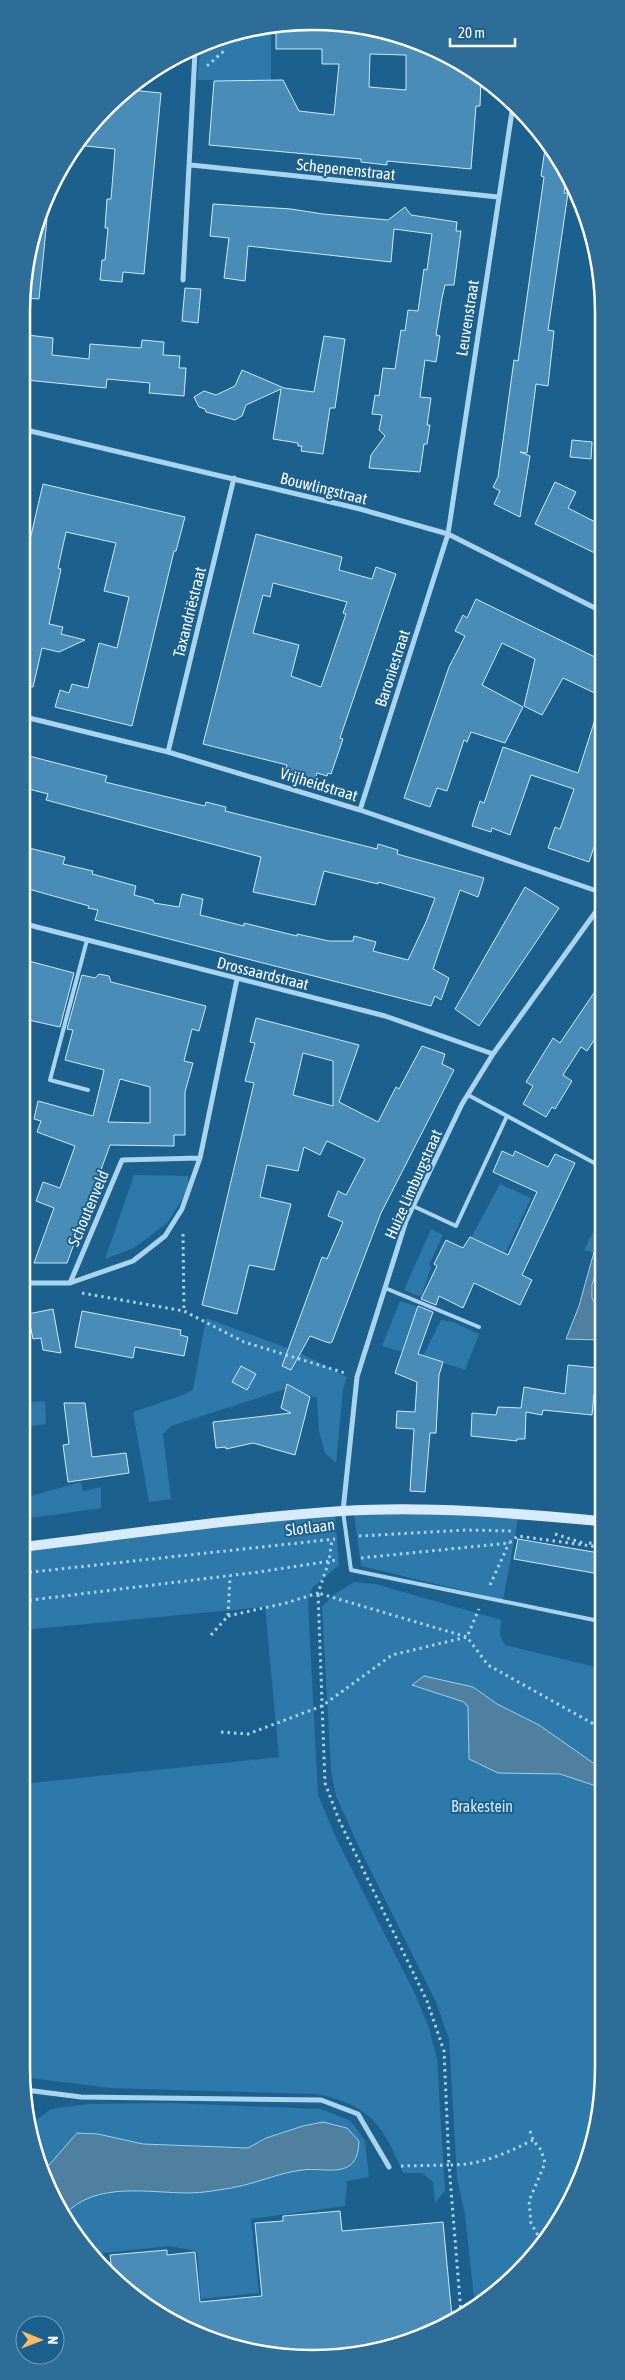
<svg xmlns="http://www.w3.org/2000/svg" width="625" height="2380" font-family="'Asap Condensed',sans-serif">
  <rect width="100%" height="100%" fill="#1c608e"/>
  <path fill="#2c79aa" d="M255,27H271V80H197L200,50Z
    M134,1175L188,1176L189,1189L167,1223L134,1248L105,1259Z
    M500,1184L531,1198L500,1265L471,1238Z
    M431,1229L443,1235L429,1265L431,1267L421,1297L404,1290Z
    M593,1232L600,1234V1255L584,1250Z
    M400,1301L418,1307L402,1352L382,1346Z
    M206,1318L298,1352L347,1377L343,1390L336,1463L325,1453L319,1431L317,1398L285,1389L171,1426L163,1434L171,1499L149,1502L133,1412L183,1395L193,1390Z
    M441,1320L453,1322L479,1334L465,1370L423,1356Z
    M45,1401L46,1424L23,1427V1403Z
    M81,1482L83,1491L101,1487V1508L23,1519V1498Z
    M383,1511L518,1519L503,1600L361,1566L354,1513Z
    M335,1514L339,1565L312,1588L308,1602L318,1795L337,1840L415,1994L429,2028L437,2059L445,2191L435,2203L433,2182L422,2173H403C383,2125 369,2104 316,2094L109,2088L23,2077L21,2067L22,1784L279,1757L265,1607L23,1630V1549Z
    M354,1582L375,1584L501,1620L500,1635L505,1645L599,1668L598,2124L555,2229L490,2299L475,2306L465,2215L457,2178L449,2039L436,2002L360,1849L336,1796L331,1771L322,1607L333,1595Z
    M170,2103L321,2109L351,2121L365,2141L369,2177L347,2181L345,2206L251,2219L259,2293L201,2299L197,2251L169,2246L103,2253L104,2267L94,2260L43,2179L32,2123L51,2109L89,2104Z"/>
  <path fill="#50809f" stroke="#9dd0ef" d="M594,1252L600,1259L592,1285V1298L600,1312V1340L566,1339L579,1306Z
    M424,1676L473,1687L497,1704L539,1725L599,1767V1787L560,1774L498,1773L469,1759L468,1707L464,1702L412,1685Z
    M323,2122L347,2128L359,2141C358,2181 328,2167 302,2170C278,2173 255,2184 231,2188C218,2190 203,2193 189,2193C148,2193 97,2181 65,2214L43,2179L42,2173L77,2133L98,2134L143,2144L248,2148L266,2138L303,2126Z"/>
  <path fill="#498cb8" stroke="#d0e9fa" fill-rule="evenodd" d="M276,27H369L458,60L481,79L480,106H476L471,169L387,161V165L361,162V159L209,145L214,81L283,80L299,111L334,115L339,64H322V49H276ZM370,54L406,55V90L369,87Z
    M131,90L161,93L144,274L123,272L122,282L100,280L102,260H105L108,228H105L107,199H111L115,149L76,145Z
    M546,142L567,173L564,193H568L548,330L554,331L548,386L536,384L527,453L520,452L530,456L520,517L494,504L500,491L493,487L498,477L514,360L518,361L544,177L541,176Z
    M213,204L291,209L323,214L388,220L405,207L411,215L457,222L456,231H461L454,285H445L442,298L436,335L440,336L436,362L425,360L420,397L431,398L427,425H430L427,444H424L420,472L369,468L371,455L385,436L379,430L382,415L372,414L375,395L379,396L383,368L395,369L401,330L405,331L408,310L418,311L424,269L427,270L432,234L394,229L391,262L248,246L245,281L224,278L229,238L210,236Z
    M43,218L47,219L39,299L27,298V256Z
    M185,288L201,289L198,323L182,321Z
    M27,335L53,338L52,355L89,359L90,344L141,348L142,340L164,342L163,355L180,356L179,368H186L184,396L149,393L150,383L107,379L106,388L26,380Z
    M324,336L345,339L335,408H330L323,454L301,451L302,446H298V443L273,439L281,389L246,405L242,416L235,420L206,412L205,409L199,407L194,397L204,391L216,395L235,386L242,370L284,388L314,392Z
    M572,440L592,442L591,459L570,457Z
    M555,482L576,492L568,508L601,525V556L535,524Z
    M43,484L185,517L176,551H174L132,726L55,707L60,690L69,693L72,684L88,688L99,643L117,648L129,597L104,591L116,543L66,532L58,568L61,569L49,624L63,627L61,634L85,640L59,652L42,648L33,687L25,686L26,557Z
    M256,534L342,557L339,570L372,579L376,567L396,574L340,738L343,739L331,774L328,773L327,776L317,773L314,782L284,774L287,765L203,744ZM273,583L347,602L343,613L346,614L321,687L291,676L299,645L253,633L263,595L270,597Z
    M476,599L601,660V696L563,678L542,715L524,706L535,659L502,643L482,685L523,707L505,743L471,732L467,742L464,740L447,791L437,788L430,807L404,798L449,667L465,636L455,631L463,615L467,618Z
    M597,713L601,714L600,829L589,862L548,848L555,827L560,829L574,789L531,775L510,835L492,828L491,832L472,826L480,801L484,803L503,747L578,773Z
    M25,755L107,776L105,782L205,806L206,802L226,807L225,811L377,849L378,844L398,850L397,854L484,878L478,897L460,890L433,969L449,978L441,1000L435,996L431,1006L95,920L98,910L88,908L89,906L25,888V847L65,857L63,864L93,871L92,874L136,886L134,895L153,900L154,903L179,907L182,894L203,899L200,915L244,926V923L297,936V934L329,941H353L354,936L376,942L373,951L408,960L426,922L435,898L378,882V884L324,871L315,905L253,892L261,857L46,800L48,794L25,788Z
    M525,887L559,908L479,1026L455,1009Z
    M25,960L74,973L60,1027L24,1019Z
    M99,974L109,976L111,982L206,1006L199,1031L192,1029L184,1061L193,1063L185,1092V1135H174V1146L110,1145L67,1263H34L54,1208L36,1201L43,1182L60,1188L75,1146L37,1132L41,1121L34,1119L38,1101L93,1116L104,1070L65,1060L73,1030L67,1029L82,975L95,978ZM120,1079L150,1087V1123L108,1122Z
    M600,984V1031L587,1051L581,1047L563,1075L572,1081L555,1109L552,1107L546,1117L523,1104L533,1086L526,1082L553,1038L560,1043Z
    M256,1018L359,1045L339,1102L378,1122L396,1087L399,1089L422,1046L445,1054L442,1064L454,1070L381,1213L332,1342L329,1343L310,1336L291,1370L282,1366L322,1257L327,1259L343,1222L328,1216L338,1191L346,1195L365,1159L327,1141L320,1155L304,1147L298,1171L267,1165L260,1197L291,1204L274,1270L249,1265L237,1314L202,1305L254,1083L245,1081L255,1043L250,1042ZM303,1053L333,1061V1106L293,1095Z
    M502,1151L513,1156L515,1151L548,1167L555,1154L575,1163L522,1275L532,1280L520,1305L474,1283L463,1308L439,1296L436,1305L421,1299L437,1266L434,1264L446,1240L463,1248L470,1237L508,1255L537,1192L493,1172Z
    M418,1306L433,1312L418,1354L443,1362L439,1375L436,1433H430L425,1492L410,1491L414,1429L396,1428L397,1411L415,1412L417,1382L395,1373Z
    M53,1309L61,1353L43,1350L41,1338L33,1339L28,1314Z
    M82,1311L181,1330L180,1335L188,1337L184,1356L135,1347L133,1358L75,1347Z
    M568,1365L599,1368V1394H594L592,1415L543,1410L542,1415L526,1412L525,1439H517V1441L471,1436L472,1413L496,1415L498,1407L521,1408L524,1387L565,1394Z
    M241,1366L256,1374L247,1390L232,1382Z
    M287,1384L310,1397L295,1455L253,1443L226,1449V1447L216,1448L213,1422L291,1413L281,1408Z
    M64,1403H85L92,1457L126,1453L129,1473L68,1482L63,1445L69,1444Z
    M518,1539L599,1553V1574L514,1559Z
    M340,2211L342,2231L443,2222L452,2317L388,2349L293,2358L184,2329L112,2273L110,2255L167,2250V2255L195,2252L200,2302L262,2296L255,2223L283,2221V2216Z"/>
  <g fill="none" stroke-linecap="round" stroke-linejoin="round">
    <path stroke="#aad3ed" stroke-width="3" stroke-dasharray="2.5 4" stroke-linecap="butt" d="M207,66L225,50
      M183,1234L184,1311
      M82,1293L184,1311L244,1342L345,1373
      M555,1534L583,1543
      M359,1536L466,1530L512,1531
      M589,1543L599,1544
      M361,1558L509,1543L518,1536L599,1547
      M23,1573L335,1539
      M490,1585L509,1543
      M23,1601L259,1572L337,1560
      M228,1616L286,1603L318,1593L329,1561L332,1539
      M211,1635L228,1616L230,1576
      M221,1732L248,1734L322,1706L392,1655L467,1637L479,1609
      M530,2131L533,2140L541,2150L545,2163L529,2201L531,2223L540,2239L543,2241
      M533,2140C505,2154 481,2165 449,2165L444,2051L427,2001L339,1820L325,1783L318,1593L467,1637L488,1665L599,1727
      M401,2166L449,2165L461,2313"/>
    <path stroke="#aad3ed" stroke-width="4" d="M87,940L50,1080L88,1090
      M468,1095L600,1166
      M413,1206L456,1226L507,1116
      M385,1288L479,1327
      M343,1511L351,1570L599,1621"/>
    <path stroke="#aad3ed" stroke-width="5" d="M191,165L498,197
      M183,280L195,52
      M26,430L360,509L448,534L601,611
      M25,717L168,752L360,810L600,892
      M168,752L234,478
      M360,810L448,534L513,105
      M25,924L385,1016L493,1054
      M24,1283H70L133,1261L165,1236L182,1209L200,1158L237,979
      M70,1283L122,1160L200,1158
      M343,1511L357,1377L406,1221L462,1104L493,1054L600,906
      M26,2090L81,2097L321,2100L358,2114L389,2167"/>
    <path stroke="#d7ebfa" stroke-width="10" d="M23,1547C129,1534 236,1518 342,1511C428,1506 514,1513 599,1521"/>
  </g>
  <g text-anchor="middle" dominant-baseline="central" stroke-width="4" stroke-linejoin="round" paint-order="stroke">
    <g font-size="16" fill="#fff" stroke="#1c608e">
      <text transform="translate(346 169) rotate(6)">Schepenenstraat</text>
      <text transform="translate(467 318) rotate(-81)">Leuvenstraat</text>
      <text transform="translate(324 488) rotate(14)">Bouwlingstraat</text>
      <text transform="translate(189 612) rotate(-76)">Taxandriëstraat</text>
      <text transform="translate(392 668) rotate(-72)">Baroniestraat</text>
      <text transform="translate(319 784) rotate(17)">Vrijheidstraat</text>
      <text transform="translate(263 973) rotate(14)">Drossaardstraat</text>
      <text transform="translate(413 1184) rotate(-66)">Huize Limburgstraat</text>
      <text transform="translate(88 1208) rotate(-67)">Schoutenveld</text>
      <text transform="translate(310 1527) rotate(-7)">Slotlaan</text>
    </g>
    <g font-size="16" fill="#d0e9fa" stroke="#1c608e">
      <text x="482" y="1806">Brakestein</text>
    </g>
  </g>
  <path d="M0 0H625V2380H0ZM312 30H313A282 282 0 0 1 595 312V2068A282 282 0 0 1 313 2350H312A282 282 0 0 1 30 2068V312A282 282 0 0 1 312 30Z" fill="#2e6d97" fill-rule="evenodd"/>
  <path fill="none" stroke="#fff" stroke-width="2.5" d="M312 30H313A282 282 0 0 1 595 312V2068A282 282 0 0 1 313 2350H312A282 282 0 0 1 30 2068V312A282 282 0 0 1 312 30Z"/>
  <g transform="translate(40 2340) rotate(91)"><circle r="24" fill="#1c608e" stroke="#77a0bb"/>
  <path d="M0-4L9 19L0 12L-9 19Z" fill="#fdbb68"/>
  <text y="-8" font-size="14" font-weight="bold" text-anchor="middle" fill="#ffffff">N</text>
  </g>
  <path d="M450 38v8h65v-8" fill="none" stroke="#ffffff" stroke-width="2.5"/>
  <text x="458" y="38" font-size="15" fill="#ffffff" stroke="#1c608e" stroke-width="4" paint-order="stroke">20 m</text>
</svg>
